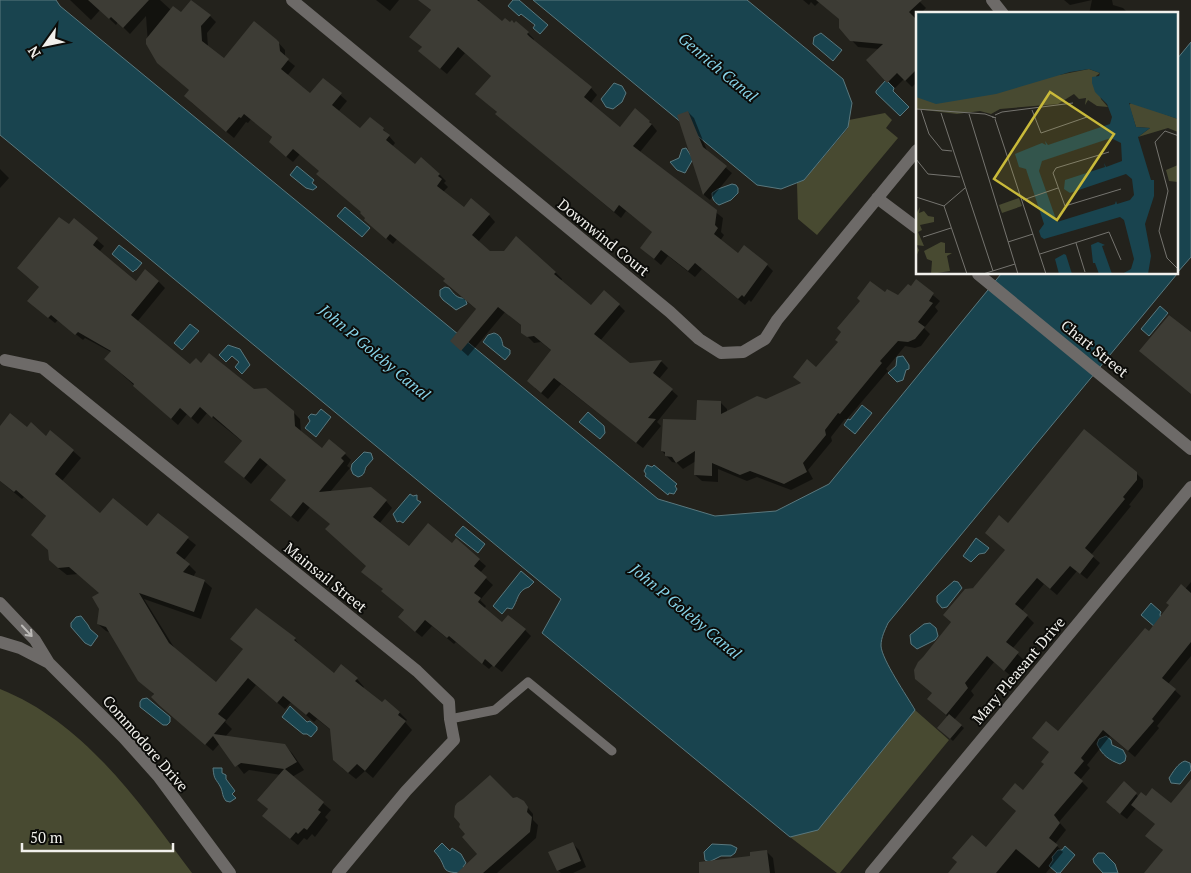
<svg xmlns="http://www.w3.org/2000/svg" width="1191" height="873" font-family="'PT Serif',serif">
  <rect width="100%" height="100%" fill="#23221c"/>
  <path fill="#484a31" d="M885,113L892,120L886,128L898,138L817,235L798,219L797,183L804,180L848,128L849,120Z
    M0,689C85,723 139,802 192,873H0Z
    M915,710L949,740L840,873H837L790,837L818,829Z"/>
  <path fill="#19444f" stroke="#5a787e" d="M0,0H56L60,6L658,499L715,516L776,511L829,484L1001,274H1177L888,623C885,630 881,637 881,646C882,660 907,696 915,710L818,830L790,837L542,633L561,599L0,135Z
    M513,0H519L548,25L540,34L533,28L535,25L521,14L519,16L508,6Z
    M533,0H747L843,79L852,103L848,127L804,180L781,189L757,185Z
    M821,33L842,50L833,61L813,44L814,37Z
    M1191,42V257L1177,273V59Z
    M886,80L894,88L893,91L909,107L900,116L876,93V91Z
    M614,83L622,86L626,93L622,102L613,109L606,107L601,99Z
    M686,148L693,159L685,173L677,170L670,162L679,158L682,149Z
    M297,166L314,180L312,183L317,187L313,190L306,188L290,175Z
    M732,184L736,185L738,188V193L731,200L719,205C714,202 712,199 712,193L718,189Z
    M345,207L370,228L362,237L337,216Z
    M119,245L142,263L136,270H135L133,272L112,254Z
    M445,287L449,288C454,294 457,299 465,298L467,304L456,310L443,300L440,296V290Z
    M1160,306L1168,313L1149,336L1141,329Z
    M190,324L199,331L182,350L174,343Z
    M494,333C501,335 502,340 503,346L510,350V354L505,360L483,342L488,335Z
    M228,345L240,349L250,365L242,374L235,367L239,362L232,356L226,362L219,355Z
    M903,356L909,365V369L906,370L903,380L897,382L888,373L896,366L897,357Z
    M862,405L872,413L855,434L844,425L848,419L850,420Z
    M321,409L331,417L316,437L305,428L310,421L308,417L311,414L316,415Z
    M588,412L604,426L605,433L600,439L579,422Z
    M364,452L371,453L373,459C371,462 368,464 366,467C364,472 365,475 358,477L353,474L351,469L352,464Z
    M647,465L652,467L654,465L677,484L675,486L677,489L674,494L669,493L668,495L645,476L646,474L644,471Z
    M410,494L413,496L417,495V500L421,502L403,523L400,521L397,522L393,514Z
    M463,526L485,544L478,553L455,535Z
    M976,538L989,548L985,553L979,554L971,562L963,556Z
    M521,571L534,582L529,587C517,590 518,601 512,609L507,608L502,614L493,606Z
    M954,581L958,582L962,588L947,607L942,608L937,602V596Z
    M1151,603L1161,612L1160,614L1163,634L1141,615Z
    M81,616L88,625L90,629L98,636L91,646L85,643L71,627V623L76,617Z
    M930,623L936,628L938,636L935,640L917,649L911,644L910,635L924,624Z
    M147,698L170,717V722L167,725H163L140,707V702L142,699Z
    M290,706L307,722L310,721L317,727V730L311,737L307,734H303L282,717Z
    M1106,736L1111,740L1112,745L1123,750L1126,756L1125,761L1120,764C1109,760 1102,755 1097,744L1099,739Z
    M1185,761L1190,763L1191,770L1180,784L1171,783L1169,778C1173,772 1178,763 1185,761Z
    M213,768H222V773L226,775V779L235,791L232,794L236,798L230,802L226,801C222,796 223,793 221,788C216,778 214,781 213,768Z
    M442,843L450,851L452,848L461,854L466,863L463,867L468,873C435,873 451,869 434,851Z
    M712,844L731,845L737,848L735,853L731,856H721L709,862L705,860L704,852Z
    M1065,846L1075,855L1060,873H1057L1049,866L1053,860L1052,857L1058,850H1062Z
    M1098,853H1104L1115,864L1118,873H1103L1094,863L1093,859Z"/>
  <path fill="#0007" d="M70,0H160L171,10L181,14L210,16L216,22L207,33L208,47L224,59L276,40L285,50V58L295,66L287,76L311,95L323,80L347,101L338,112L361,130L383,129L395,143L392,147L415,166L439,174L446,181L444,183L448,187L443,192L464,209L489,215L495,222L478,242L490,252H505L516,238L556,273L562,279L561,281L591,307L619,305L625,311L600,341L629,365L662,362L668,368L659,379L678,396L657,422L661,426L643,448L561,384L548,399L535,388L552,351L541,342L534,343L523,332L522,326L505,312L468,356L458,347L477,310L451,288L444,281L446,280L397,239L393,244L372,226L362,212L324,181L318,174L320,171L300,154L293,162L277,149L273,138L251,119L248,123L246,122L234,138L192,103L185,96L190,90L148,44L146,16L130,34L118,22L116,25L100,10L91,20Z
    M376,0H399L390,11Z
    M419,0H480L478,2L502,22L528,33L534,39L533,41L591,88L597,95L590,104L620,128L635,109L650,122L657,131L640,152L723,218L721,232L724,235L720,241L738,255L767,265L773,271L751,302L749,300L745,305L702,269L695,277L668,256L661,265L648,254L653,232L626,211L621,218L503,120L498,113L477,94L492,76L465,53L447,74L426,57L423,48L411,37L432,11Z
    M803,0H918L926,8L920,14H917L915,19L917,21V82L912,87L904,79L895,88L867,60L879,49L858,47L840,28V19L819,2L815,6L811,2L809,5Z
    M1064,0H1092L1070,5Z
    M1092,0H1112L1113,5L1123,8L1127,12L1133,14H1089Z
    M688,112L694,118L708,153L732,173L710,200L704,195L678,116Z
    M0,169L9,178L0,188Z
    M74,220L104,246L99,252L136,283L158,281L165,288L137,322L190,366L201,364L293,412L300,419L301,433L322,449L345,454L351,460L347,466L350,468L330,492L386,501L392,508L379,524L409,548L452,545L456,540L486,566L480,573L493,585L480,600L486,606L484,609L502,624L525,630L531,636L502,672L493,665L489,669L456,642L454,644L432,626L422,637L406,624L405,611L382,591L384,590L367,566L331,524L310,507L298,522L278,506L287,480L268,464L251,484L233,468L243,442L207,413L198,424L187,414L178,425L105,359L111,352L85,338L83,340L58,320L55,323L35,307L40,287L69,226Z
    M916,281L940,301L935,307L938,311L924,328L930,334L921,346L915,348L905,346L886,369L888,371L847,419H845L831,437L832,441L808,470L813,479L791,490L757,477L747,481L718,469V482L702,481L695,475L696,461L683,469L677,463L672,462L662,451L721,403L727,409V413L766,400L802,384L795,377L817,369L885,294L899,297L911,287Z
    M0,428H27L73,451L81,458L62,481L101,515L148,528L158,515L196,545L184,560L196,572L193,577L204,581L212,588L201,619L144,599L175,649L216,683L295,639L301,647L334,675L357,679L364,687L363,688L382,704L400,713L407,720L405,722L412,730L373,778L365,771L356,779L342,768L331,730L317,719L314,722L291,702L285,709L256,685L225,722L232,729L225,737L284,745L292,753L304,770L292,777L331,810L325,817L328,820L315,837L312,834L307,840L304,838L298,845L271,823L269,810L258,800L281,775L249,770L244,774L220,743L213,751L160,704L111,633L106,631L98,624L101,593L78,574L67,575L58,568L47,517L24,497L22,499L0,481Z
    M1136,473L1143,480V487L1129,505L1131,506L1091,555L1100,563L1087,579L1077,571L1057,595L1044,584L1022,611L1034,623L1012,649L1024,660L1011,676L994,662L971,691L974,695L954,720L964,728L953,741L941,731L948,717L928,699L933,694L924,658L1006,550L1008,524Z
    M1191,582V656L1168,684L1181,696L1157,726L1159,728L1135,757L1110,736L1087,765L1090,768L1080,780L1088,788L1059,822L1066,830L1055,844L1063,852L1046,873H953L986,849L1017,812L1023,791L1046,764L1058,733L1149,633Z
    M1191,781V873H1146L1164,851L1147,836L1156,824L1136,808L1127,819L1114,809L1124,783L1139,797L1172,804Z
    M513,799L523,802L533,814V820L538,825L536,838L497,873H458L479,854Z
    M572,843L579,850L586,867L573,873H561L558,870Z
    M766,851L773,858L775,873H712Z"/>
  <path fill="#3d3c35" d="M88,0H149L123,28L111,17L109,19Z
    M191,0L211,15L201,26L202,41L224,58L254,21L276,39L279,42L280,51L289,59L281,69L310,93L323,78L342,93L332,105L360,128L370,117L384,128L383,130L390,135L386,140L415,164L421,157L440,174L438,176L442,179L437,186L464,207L471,198L490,214L472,235L490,251H504L516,236L556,272L554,274L591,305L604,290L620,304L594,334L630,363L662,360L653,373L673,389L648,418L656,419L636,443L554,378L541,393L527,381L551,350L534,336L527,337L521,333V325L498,307L461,351L450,341L476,309L443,281L445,279L390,234L386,239L364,220L365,218L360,213L361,212L316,174L319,171L293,149L286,157L269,142L272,137L244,114L241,118L239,117L226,132L184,96L189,90L157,63L146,44V39L173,6L181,12Z
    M418,0H477L502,21L505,18L510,22L512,20L514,23L516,21L529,32L527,34L530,37L592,87L584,97L620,127L635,108L650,121L649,122L652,124L633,146L717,210L715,225L718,228L714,234L738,253L744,245L768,264L744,297L742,295L738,299L695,263L688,271L661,250L654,259L640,248L652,232L619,205L614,212L495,114L497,112L475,94L491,76L458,47L440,69L418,51L422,47L409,37L431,10Z
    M816,0H922L909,12L917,20V69L905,81L897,73L887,83L866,60L883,44L850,41L839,28V19Z
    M688,111L703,147L727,166L703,195L677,115Z
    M59,217L69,224L74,218L98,238L93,245L136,281L145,269L159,281L131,315L190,364L196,358L201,363L209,353L254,389L266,388L294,411L295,426L322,448L329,439L346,453L341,458L344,461L319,492L371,487L387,500L373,517L409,546L428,523L452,543L456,538L480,559L474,566L487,577L474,593L481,598L478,602L502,622L508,615L526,629L494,667L485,659L482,664L449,636L447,638L425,620L415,632L398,617L404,610L381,591L383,589L361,572L366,566L325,529L330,524L303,502L291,517L270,500L286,480L260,458L244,478L224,462L242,441L213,416L212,418L200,407L191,418L180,408L171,419L133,386L134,384L104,359L111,351L78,332L75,335L51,315L48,318L27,301L39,287L17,268Z
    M916,279L934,293L929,301L933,303L918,322L925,327L915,339L908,342L898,341L880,361L882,363L840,414L838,413L825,430L826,435L803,463L807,472L784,484L750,471L740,475L712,463V476L694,475L695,451L676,463L672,457L665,456V452L661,451L663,419L696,420L697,400L721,401V414L757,396L766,399L801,383L793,377L807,359L816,367L838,342L835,340L841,332L837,328L860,301L857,298L870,281L885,292L887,289L898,295L908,284L911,286Z
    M1169,315L1191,332V394L1139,351Z
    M10,413L27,427L31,422L46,436L50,430L74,450L55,474L100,513L113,498L147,526L158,513L189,537L176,553L190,564L183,572L205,580L194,612L139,593L169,643L216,682L243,649L230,639L256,608L296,638L294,640L334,673L341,664L358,678L355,681L382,702L385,699L400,712L398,715L406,721L365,771L357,764L348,773L333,760L330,729L309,712L306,715L283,696L277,703L248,678L218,714L226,720L214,734L285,744L297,762L285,769L324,802L318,810L321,812L307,830L304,828L298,834L296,832L290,839L262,816L268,809L257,800L284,769L241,763L235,767L213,736L205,745L160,706L151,697L154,694L138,681L106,627L97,624L99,609L92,597L99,593L69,567L58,568L49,560L48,550L31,535L46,516L16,490L14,492L0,481V426Z
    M1084,429L1137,472V480L1123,497L1125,499L1085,548L1094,556L1080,574L1070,566L1050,589L1037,578L1015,604L1028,615L1006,642L1019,652L1004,671L987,656L965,683L968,688L946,715L927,699L932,693L915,679L914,670L918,662L923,657L951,622L943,615L965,589L974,588H973L1005,550L985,533L999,515L1008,523Z
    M1181,584L1191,593V642L1162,678L1176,689L1152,719L1154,721L1128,751L1103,730L1081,758L1084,761L1074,773L1083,781L1054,815L1060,823L1049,838L1058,845L1039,868L1016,849L996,873H948L957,862L952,858L972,835L986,847L1016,811L1002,799L1015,783L1023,790L1044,764L1041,762L1049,752L1032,738L1046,721L1058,731L1145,628L1149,631L1169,605L1166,603Z
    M949,714L962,725L950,739L937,728Z
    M490,775L513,798L517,797L524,801L528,807L527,812L532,817L530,832L483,873H457L477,854L462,837L465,834L459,827L460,824L454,817L455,806L457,803L463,799Z
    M1191,779V873H1144L1163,850L1145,836L1155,824L1131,805L1141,792L1146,796L1152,788L1171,803Z
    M1124,781L1137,793L1120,814L1106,802Z
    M573,842L581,861L557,871L548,852Z
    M767,850L770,873H699V862L750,856V852Z"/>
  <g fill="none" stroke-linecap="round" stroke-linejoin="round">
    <path stroke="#6d6a68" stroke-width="9" d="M450,719L495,710L528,682L612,751"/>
    <path stroke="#6d6a68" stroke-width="12" d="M292,0L670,312L699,339L721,353L743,352L765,339L777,320L917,150
      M992,0L1003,14
      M877,198L917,228
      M978,274L1191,449
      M5,360L43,368L417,671L449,702L450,719L454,740L406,791L338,873
      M0,603L35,640L49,663L124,738L158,776L230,873
      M0,642L20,648L49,663
      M871,873L1191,487"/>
  </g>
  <defs><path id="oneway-shaft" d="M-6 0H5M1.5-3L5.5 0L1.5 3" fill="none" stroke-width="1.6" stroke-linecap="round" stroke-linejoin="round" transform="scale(1.25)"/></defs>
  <use stroke="#bcbab7" href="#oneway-shaft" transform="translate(27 631) rotate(47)"/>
  <g text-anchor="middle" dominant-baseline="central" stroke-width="4" stroke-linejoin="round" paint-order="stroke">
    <g font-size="15" fill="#f1f0ec" stroke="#0c0c09">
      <text transform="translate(604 237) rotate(39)">Downwind Court</text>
      <text transform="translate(1095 348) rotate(39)">Chart Street</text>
      <text transform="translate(326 577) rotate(39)">Mainsail Street</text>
      <text transform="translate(1018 670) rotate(-50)">Mary Pleasant Drive</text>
      <text transform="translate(146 743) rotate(49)">Commodore Drive</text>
    </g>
    <g font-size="16" font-style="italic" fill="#87d3e8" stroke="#0c0c09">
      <text transform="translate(718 67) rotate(40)">Genrich Canal</text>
      <text transform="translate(375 352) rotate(40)">John P Goleby Canal</text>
      <text transform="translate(686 611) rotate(40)">John P Goleby Canal</text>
    </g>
  </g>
  <g transform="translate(916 12)">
    <rect width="262" height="262" fill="#23221c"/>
    <path d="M173,57L184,61L180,64L185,87L192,95L181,94L172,88L169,93L170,86L163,87L158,82L142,92L84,97L75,102L64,99L41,102L0,97V59L143,63ZM216,90L262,107V120L252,116L222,125L234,116L220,115L213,93ZM262,153V170L253,169L250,158ZM103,186L106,194L86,201L83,193ZM4,195L3,201L8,199L12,204L18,205V210L4,213L6,218L2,220L8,234L0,233L3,238L0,245V202ZM25,230L29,231V241H36L31,244L34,259L15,262L16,249L11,247L8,239Z" fill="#484a31"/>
    <path d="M0,1H262V107L213,91L220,115L234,116L222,125L235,168H238V184L229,212L235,244L232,262H206L215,257L218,247L208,208L204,205L128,227L125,225L123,219L128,212L110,157L103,155L99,142L126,131L130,133L129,129L132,133L194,112L196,105L191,92L179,80L176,71V65L183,64L184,61L173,57L154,60L80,82L20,92L0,85ZM195,126L205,131L206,149L190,155L188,151L189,155L149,168L148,177L154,181L210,162L216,167L218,183L214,188L201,192L200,189L199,192L141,210L123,159L126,149ZM182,230L189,233L186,234L196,262H183L179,251H177L175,233ZM148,242L150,243L156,262H143L139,247Z" fill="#19444f" fill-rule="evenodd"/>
    <path fill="none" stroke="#75746f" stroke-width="1" d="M0,97L69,102L80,106L76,105M5,98L13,122L26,138L36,139M116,98L125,121L171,105M25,101L77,259M53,102L102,262M79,103L86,100L157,91M79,107L130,262M263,124L249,119L239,130L252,179L243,219L251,246L263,258M193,140L140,156L137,161L149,194L205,177M0,147L12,162L44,165M0,185L28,194L51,262M107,188L142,176M28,194L49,176M7,225L35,216M92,230L117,222M160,231L169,260M124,242L193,220L205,248M67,262L99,252"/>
    <path fill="#c9ba3a" fill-opacity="0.15" stroke="#c9ba3a" stroke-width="2.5" d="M134,80L198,122L141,208L78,167Z"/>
    <rect width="262" height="262" fill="none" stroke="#f1f0ec" stroke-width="2.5"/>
  </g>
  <g transform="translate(45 45) rotate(237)" stroke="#0c0c09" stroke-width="4" paint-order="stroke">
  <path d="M0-4L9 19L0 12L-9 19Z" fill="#f1f0ec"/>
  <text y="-8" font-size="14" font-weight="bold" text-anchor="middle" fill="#f1f0ec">N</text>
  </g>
  <path d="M22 843v8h151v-8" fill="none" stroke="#f1f0ec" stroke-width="2.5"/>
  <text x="30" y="843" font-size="15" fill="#f1f0ec" stroke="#0c0c09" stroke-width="4" paint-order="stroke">50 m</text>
</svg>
